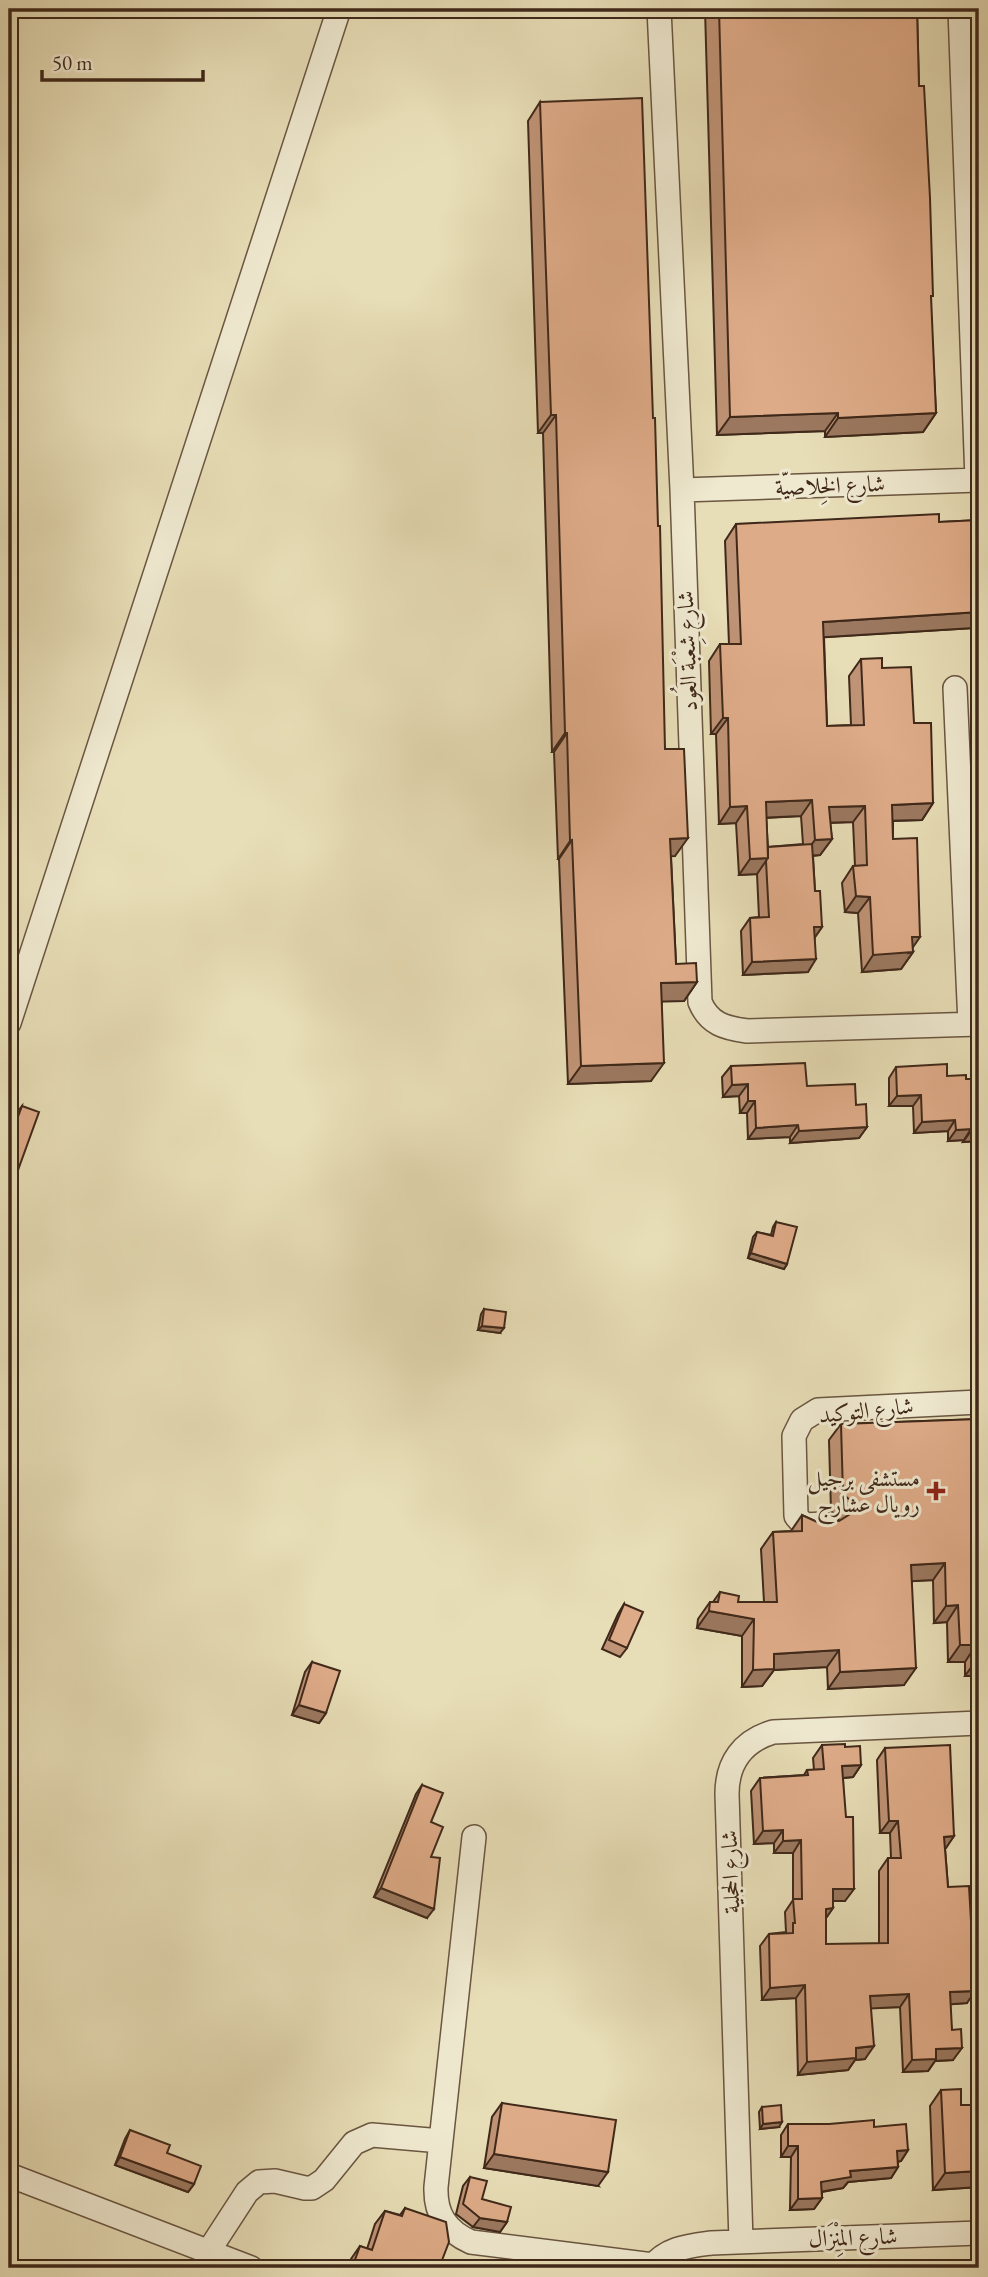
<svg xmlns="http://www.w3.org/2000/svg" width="988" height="2277" font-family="'EB Garamond',Amiri,serif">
  <rect width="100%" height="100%" fill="#e7ddb6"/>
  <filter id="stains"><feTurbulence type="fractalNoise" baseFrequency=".00286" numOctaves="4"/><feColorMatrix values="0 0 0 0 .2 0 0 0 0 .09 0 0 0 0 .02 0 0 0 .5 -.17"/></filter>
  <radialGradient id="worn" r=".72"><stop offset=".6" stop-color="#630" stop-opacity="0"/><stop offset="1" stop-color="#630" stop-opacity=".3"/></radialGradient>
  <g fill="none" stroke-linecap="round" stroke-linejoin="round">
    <defs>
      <path id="minor" d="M659,9L682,490L700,1002C709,1024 725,1028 747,1031L979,1024
        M960,9L977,480
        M682,490L979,480
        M955,688L970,1024
        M9,1023L339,9
        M824,1524L804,1525L796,1516L794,1436L802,1420L818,1410L979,1402
        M474,1837L436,2187C435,2214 446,2231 471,2242L653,2265
        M9,2175L251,2268
        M741,2241L727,1794C727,1762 743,1741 773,1732L979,1723
        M208,2252L247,2192L259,2182L275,2181L305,2188H312L324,2180L354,2143L372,2135L441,2141
        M651,2268C666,2248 688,2246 711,2243L979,2233"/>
    </defs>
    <use href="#minor" stroke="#6a5641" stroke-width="26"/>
    <use href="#minor" stroke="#efe9d0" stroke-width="23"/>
  </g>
  <path fill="#bf9375" stroke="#40291a" stroke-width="2" fill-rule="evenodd" d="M705,9H917L919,86L936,413L923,432L825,437V431L717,435Z
    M540,102L665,749L675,856H671L676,964L697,982L684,1001H662L651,1081L568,1084L559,859H558L554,752H552L543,433H538L528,121Z
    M979,520V680H977L974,628L824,637L827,726L851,725L849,676L861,659L882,668L914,723L933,803L922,820L893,821V839L913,952L901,969L862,972L858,913L845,912L842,883L853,866H855L853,822L830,823L832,839L820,855L813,856L815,891L822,927L815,937L808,972L743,975L741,931L750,918L759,917L757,874L739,875L736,823L719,824L716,734H711L709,661L720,644H729L725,541L736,524L939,522ZM801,816L803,844L768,847L766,818Z
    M731,1066L807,1086L856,1105L867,1127L859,1138L790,1143V1137L748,1139L747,1113H740L739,1096L723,1097L722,1077Z
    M896,1067L966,1079L979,1141L963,1142L964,1140L948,1141V1131L914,1133L913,1106H889V1078Z
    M22,1106L9,1195V1132L15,1115Z
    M776,1222L787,1264L784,1269L748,1258L753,1237L757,1232L771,1235L773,1227Z
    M484,1309L500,1333L478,1330L481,1314Z
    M979,1419V1676H965V1662H948L947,1622L934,1623L933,1580L912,1581L904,1685L828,1689L827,1667L774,1670L762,1686L742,1687V1636L697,1628L698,1619L710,1602H713L720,1592L738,1602H764L761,1549L773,1532L791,1531L802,1515L817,1522L839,1521L838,1517L831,1511L829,1440L841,1424Z
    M624,1604L627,1648L620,1657L602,1649L618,1614Z
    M312,1662L326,1713L319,1723L292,1715L305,1672Z
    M822,1745L845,1747L861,1765L853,1777L843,1778L845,1901H833V1908L826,1918V1944H879V1871L888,1858H891L890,1833H880L877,1760L885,1748L954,1836L945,1848L948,1887L967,2003L950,2004L953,2060L935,2061L928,2071L903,2072L900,2007L871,2008L865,2059L855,2060L848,2070L798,2075L796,1998L762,2000L760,1946L769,1934L786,1932L785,1912L793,1900V1853H774V1843L754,1844L751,1791L760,1778L804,1775L807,1770H814L813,1758Z
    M422,1785L431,1822V1857L427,1918L374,1897L416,1794Z
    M941,2090L961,2105H979V2187L933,2190L930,2106Z
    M502,2103L598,2186L484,2168L492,2117Z
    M762,2107L779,2127L760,2129L759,2112Z
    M788,2124L874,2127L908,2150L901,2161L898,2162V2167L891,2178L848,2182L843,2188L822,2192V2198L814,2209L790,2210L791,2157H781V2135Z
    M130,2130L167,2153L194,2184L188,2192L115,2165L125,2139Z
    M470,2177L482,2199L507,2222L500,2232L473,2227L456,2214L463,2186Z
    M405,2208L439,2268H347L351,2259L360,2246L367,2249L375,2224L385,2211L400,2215Z"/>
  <path fill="#9b785f" stroke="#40291a" stroke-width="2" d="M531,9H626L625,11L527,14Z
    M838,413L825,431L717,435L730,417Z
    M936,413L923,432L825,437L838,418Z
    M551,415H556L543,433H538Z
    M979,612V621L974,628L811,638L823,622Z
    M723,718H728L716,734H711Z
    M565,733H567L554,752H552Z
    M812,800L801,816L754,818L766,802Z
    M933,803L922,820L880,821L892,805Z
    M747,806L736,823L719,824L730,807Z
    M865,806L853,822L818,823L829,807Z
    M688,838L675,856L657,857L670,839Z
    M832,839L820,855L803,856L815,840Z
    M572,840L559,859H558L570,841Z
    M768,858L757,874L739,875L750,859Z
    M856,896L870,897L858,913L845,912Z
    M814,927H822L813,940Z
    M912,937H920L909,953L913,952L901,969L862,972L873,955Z
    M816,959L808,972L743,975L752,962Z
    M697,982L684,1001L648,1002L661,983Z
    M664,1063L651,1081L568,1084L581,1066Z
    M748,1084L739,1096L723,1097L732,1085Z
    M921,1095L913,1106H889L897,1096Z
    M748,1101H755L747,1113H740Z
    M955,1120L948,1131L914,1133L922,1122Z
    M798,1125L790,1137L748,1139L756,1128Z
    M867,1127L859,1138L790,1143L799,1131Z
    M971,1129L964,1140L948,1141L956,1130Z
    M971,1131H979V1141L963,1142Z
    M751,1253L787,1264L784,1269L748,1258Z
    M482,1326L504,1328L500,1333L478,1330Z
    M945,1563L933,1580L899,1582L911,1565Z
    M958,1605L947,1622L934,1623L946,1606Z
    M709,1611L754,1619L742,1636L697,1628Z
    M960,1645H976L965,1662H948Z
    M839,1650L827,1667L774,1670L762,1686L742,1687L753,1670L774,1654Z
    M977,1659H979V1676H965Z
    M916,1668L904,1685L828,1689L840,1672Z
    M299,1705L326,1713L319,1723L292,1715Z
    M861,1765L853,1777L833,1779L842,1766Z
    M889,1821H898L890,1833H880Z
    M783,1830L774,1843L754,1844L763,1831Z
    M954,1836L946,1848L935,1849L944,1837Z
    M801,1840L793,1853H774L783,1841Z
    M381,1888L434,1909L427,1918L374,1897Z
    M833,1889H854L845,1901H824Z
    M833,1908L824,1921L826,1909Z
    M805,1985L796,1998L762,2000L770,1988Z
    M975,1991L967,2003L941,2005L950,1992Z
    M909,1994L900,2007L861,2009L870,1996Z
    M874,2046L865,2059L855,2060L848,2070L798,2075L807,2062L856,2048Z
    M962,2048L953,2060L935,2061L928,2071L903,2072L912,2060L936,2049Z
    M782,2122L779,2127L760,2129L763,2124Z
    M788,2146H798L791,2157H781Z
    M908,2150L901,2161L889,2162L897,2151Z
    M494,2154L608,2172L598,2186L484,2168Z
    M120,2157L194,2184L188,2192L115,2165Z
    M898,2167L891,2178L848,2182L843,2188L813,2193L821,2182L850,2171Z
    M979,2171V2187L933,2190L945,2173Z
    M822,2198L814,2209L790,2210L798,2199Z
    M480,2218L507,2222L500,2232L473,2227Z"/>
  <path fill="#deab88" stroke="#40291a" stroke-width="2" d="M719,9H917L919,86H924L930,198L933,296H931L936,413L838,418V413L730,417Z
    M642,98L653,418H655L658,526H660L665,749H684L688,838L670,839L676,964L696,963L697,982L661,983L664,1063L581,1066L572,840L570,841L567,733H565L556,415H551L540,102Z
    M939,514V522L979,520V612L823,622L827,726L864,725L861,659L882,658V668L911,667L914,723H931L933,803L892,805L893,839L917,838L920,937H912L913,952L873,955L870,897L856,896L853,866L867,865L865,806L829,807L832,839L815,840L812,800L766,802L768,858L750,859L747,806L730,807L728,718H723L720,644H741L736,524Z
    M812,844L815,891H820L822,927H814L816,959L752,962L750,918L769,917L766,861L768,858V847Z
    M805,1063L807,1086L855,1084L856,1105L866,1104L867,1127L799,1131L798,1125L756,1128L755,1101H748V1084L732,1085L731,1066Z
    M947,1064V1076L966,1075V1079H979V1131H971V1129L956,1130L955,1120L922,1122L921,1095L897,1096L896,1067Z
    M22,1106L39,1112L9,1195V1141Z
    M776,1222L797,1227L787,1264L751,1253L757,1232L773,1236Z
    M484,1309L506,1312L504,1328L482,1326Z
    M979,1419V1659H977L976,1645H960L958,1605L946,1606L945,1563L911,1565L916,1668L840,1672L839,1650L774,1654V1669L753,1670L754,1619L709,1611L710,1602H718L720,1592L739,1596L738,1602H777L773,1532L802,1531V1515L817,1522L839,1521L850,1514L852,1507L850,1500L843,1494L841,1424Z
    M624,1604L643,1612L627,1648L609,1640Z
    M312,1662L340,1671L326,1713L299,1705Z
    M845,1744V1747L860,1746L861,1765L842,1766L846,1817H853L854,1889H833V1908L826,1909V1944L888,1943V1858H901L898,1821H889L885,1748L950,1745L954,1836L944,1837L948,1887L969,1886L975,1991L950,1992L952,2030L961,2029L962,2048L936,2049V2059L912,2060L909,1994L870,1996L874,2046L856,2048V2058L807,2062L805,1985L770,1988L769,1934L793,1933V1923H795L793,1899H802L801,1840L783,1841V1830L763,1831L760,1778L808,1775L807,1770L824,1769L822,1745Z
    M422,1785L443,1793L431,1822L443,1827L431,1857L440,1858L434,1909L381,1888Z
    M961,2089V2105H979V2171L945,2173L941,2090Z
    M502,2103L616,2120L608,2172L494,2154Z
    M781,2105L782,2122L763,2124L762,2107Z
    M874,2120V2127L906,2124L908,2150L897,2151L898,2167L850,2171L851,2177L821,2182L822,2198L798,2199V2146H788V2124H829Z
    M130,2130L170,2145L167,2153L201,2166L194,2184L120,2157Z
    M470,2177L487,2181L482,2199L511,2207L507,2222L480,2218L463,2204Z
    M405,2208L446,2222L449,2242L439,2268H352L360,2246L372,2250L385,2211L402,2216Z
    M700,2260L722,2268H697Z
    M575,2262L603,2266V2268H574Z"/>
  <path fill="#8f2418" stroke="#efe9d0" stroke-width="2.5" d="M932.5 1480.5h7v7h7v7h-7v7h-7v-7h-7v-7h7z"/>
  <g text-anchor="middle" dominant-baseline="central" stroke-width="6" stroke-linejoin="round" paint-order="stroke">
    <g font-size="23" fill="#40291a" stroke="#efe9d0">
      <text transform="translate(830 485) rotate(-2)">شارع الخِلاصيّة</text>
      <text transform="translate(687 651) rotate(-92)">شارع شِعْبَة العُود</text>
      <text transform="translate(866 1410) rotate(-6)">شارع التوكيد</text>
      <text transform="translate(730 1872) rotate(-92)">شارع الحجلية</text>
      <text transform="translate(853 2237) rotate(-2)">شارع المِنْزَال</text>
    </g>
    <g font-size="23" fill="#40291a" stroke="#efe9d0" text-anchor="end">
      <text x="920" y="1478">مستشفى برجيل<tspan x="920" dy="26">رويال عشارج</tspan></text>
    </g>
  </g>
  <rect width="988" height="2277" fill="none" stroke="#e7ddb6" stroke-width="35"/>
  <rect x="10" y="10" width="967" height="2256" fill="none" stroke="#40291a" stroke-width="3.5"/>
  <rect x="18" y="18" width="953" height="2242" fill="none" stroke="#40291a" stroke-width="2"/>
  <path d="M42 70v10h161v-10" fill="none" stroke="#40291a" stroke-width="3.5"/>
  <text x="52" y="70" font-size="21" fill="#40291a" stroke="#efe9d0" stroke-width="5" paint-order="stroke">50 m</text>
  <rect width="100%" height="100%" filter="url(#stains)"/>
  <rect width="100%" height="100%" fill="url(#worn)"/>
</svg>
